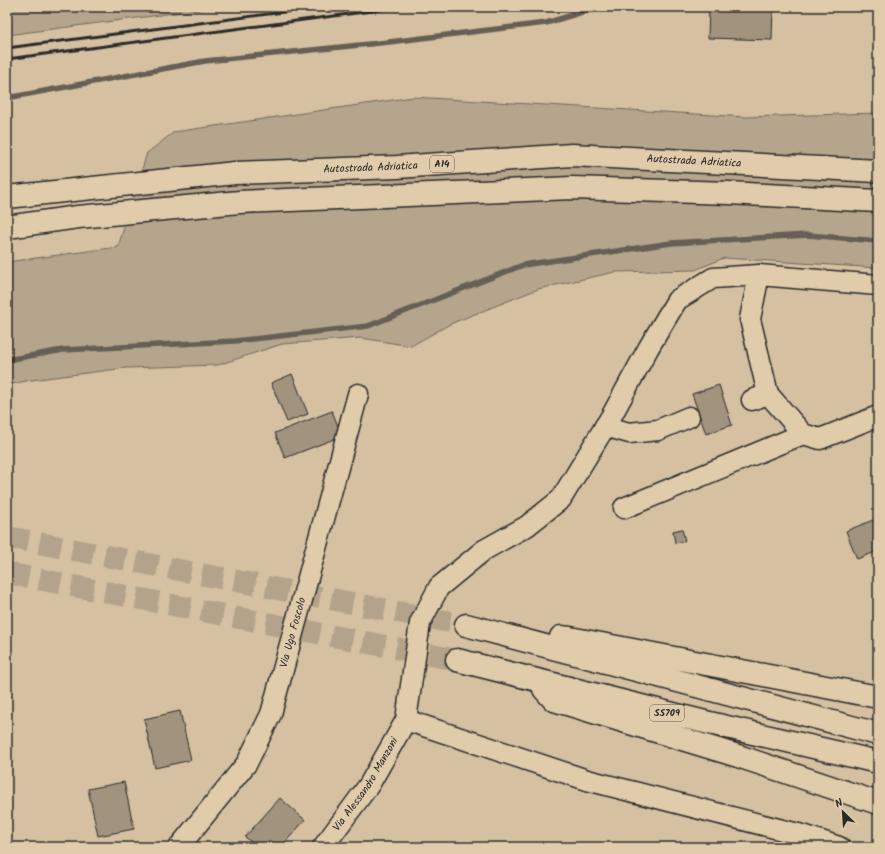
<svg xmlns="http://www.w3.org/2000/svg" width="885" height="854" font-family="Kalam,sans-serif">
  <rect width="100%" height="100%" fill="#d5c1a2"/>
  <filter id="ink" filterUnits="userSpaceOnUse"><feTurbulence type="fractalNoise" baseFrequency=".025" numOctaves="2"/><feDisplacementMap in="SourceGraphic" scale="8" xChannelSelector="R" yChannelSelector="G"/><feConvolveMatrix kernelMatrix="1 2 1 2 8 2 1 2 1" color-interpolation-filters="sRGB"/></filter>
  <g filter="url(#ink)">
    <path fill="#b5a58c" stroke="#70685c" d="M7,7H221L7,35Z
      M413,97L746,117L878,113V268L724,258L695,270L615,272L538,289L450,324L411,346L361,338L282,344L218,365L126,368L31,380L7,385V262L118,247L147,153L174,132Z"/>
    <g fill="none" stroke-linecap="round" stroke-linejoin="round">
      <path stroke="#665f54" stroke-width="5.5" d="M7,98L205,61L389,42L546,23L599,7
        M7,360L63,350L235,341L368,326L523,265L671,243L808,235L878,241"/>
    </g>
    <path fill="#a1937e" stroke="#2b2b2b" d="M709,7H773L772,40L708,38Z
      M292,374L308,414L287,422L271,383Z
      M719,385L732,425L706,434L692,394Z
      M332,411L342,436L285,458L275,433Z
      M878,518V551L857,559L846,531Z
      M682,529L685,541L675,543L673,531Z
      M180,711L191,760L155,768L144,719Z
      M124,782L134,829L98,836L88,789Z
      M280,798L305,820L281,847H257L245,837Z"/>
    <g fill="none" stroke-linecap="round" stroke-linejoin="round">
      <path stroke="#b3a38a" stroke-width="22" stroke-dasharray="22 11" stroke-linecap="butt" d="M7,537L466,625
        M7,573L457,660"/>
      <defs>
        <g id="minor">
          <path d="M768,394L803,434"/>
          <path d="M752,400L768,394L750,319L759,275"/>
          <path d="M605,426L629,433L658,430L689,417"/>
          <path d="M624,508L803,434L820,439L878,416"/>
          <path d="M406,720L587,780L806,836L839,847"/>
          <path id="s1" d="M179,847L247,763L271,714L358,394"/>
          <path id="s2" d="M323,847L369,785L406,720L420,623L439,587L484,550L527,526L561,499L612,415L649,347L677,300L713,278L759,275L878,285"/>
        </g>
        <g id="highway">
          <path id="s3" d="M7,197L235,173L397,167L572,155L878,171"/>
          <path d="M7,227L78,217L240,202L572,188L729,193L878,201"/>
          <path d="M466,625L878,734"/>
          <path d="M561,637L570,638L878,697"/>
          <path d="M457,660L705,722L878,762"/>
          <path d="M544,689L554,700L738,756L878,803"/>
        </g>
      </defs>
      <use href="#minor" stroke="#2b2b2b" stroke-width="23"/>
      <use href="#highway" stroke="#2b2b2b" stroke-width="25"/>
      <use href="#minor" stroke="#e0cbaa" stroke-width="20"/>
      <use href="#highway" stroke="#e0cbaa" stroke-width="22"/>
      <path stroke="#2b2b2b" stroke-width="3" d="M7,48L323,7
        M7,59L402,7"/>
    </g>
  </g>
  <g text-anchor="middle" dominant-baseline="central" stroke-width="4" stroke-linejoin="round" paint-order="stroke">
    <g fill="#e0cbaa" stroke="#615b51" stroke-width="1">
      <rect x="430" y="156" width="24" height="16" rx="3"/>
      <rect x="650" y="705" width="34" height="16" rx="3"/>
    </g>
    <g font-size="10" font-weight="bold" fill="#2b2b2b">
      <text x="442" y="164">A14</text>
      <text x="667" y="713">SS709</text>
    </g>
    <g font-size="11" fill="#2b2b2b" stroke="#e0cbaa">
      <text stroke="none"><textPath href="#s3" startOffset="689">Autostrada Adriatica</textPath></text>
      <text stroke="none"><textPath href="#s3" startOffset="365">Autostrada Adriatica</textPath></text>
      <text stroke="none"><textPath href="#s1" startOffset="247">Via Ugo Foscolo</textPath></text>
      <text stroke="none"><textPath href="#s2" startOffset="76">Via Alessandro Manzoni</textPath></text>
    </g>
  </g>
  <rect width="885" height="854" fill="none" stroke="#e0cbaa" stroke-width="24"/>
  <rect x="12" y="12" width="861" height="830" fill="none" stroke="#2b2b2b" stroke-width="1.5" filter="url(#ink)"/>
  <g transform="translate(843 812) rotate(335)" stroke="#e0cbaa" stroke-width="3" paint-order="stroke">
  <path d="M0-3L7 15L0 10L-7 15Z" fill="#2b2b2b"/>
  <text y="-6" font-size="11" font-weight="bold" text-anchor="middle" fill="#2b2b2b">N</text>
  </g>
</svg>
